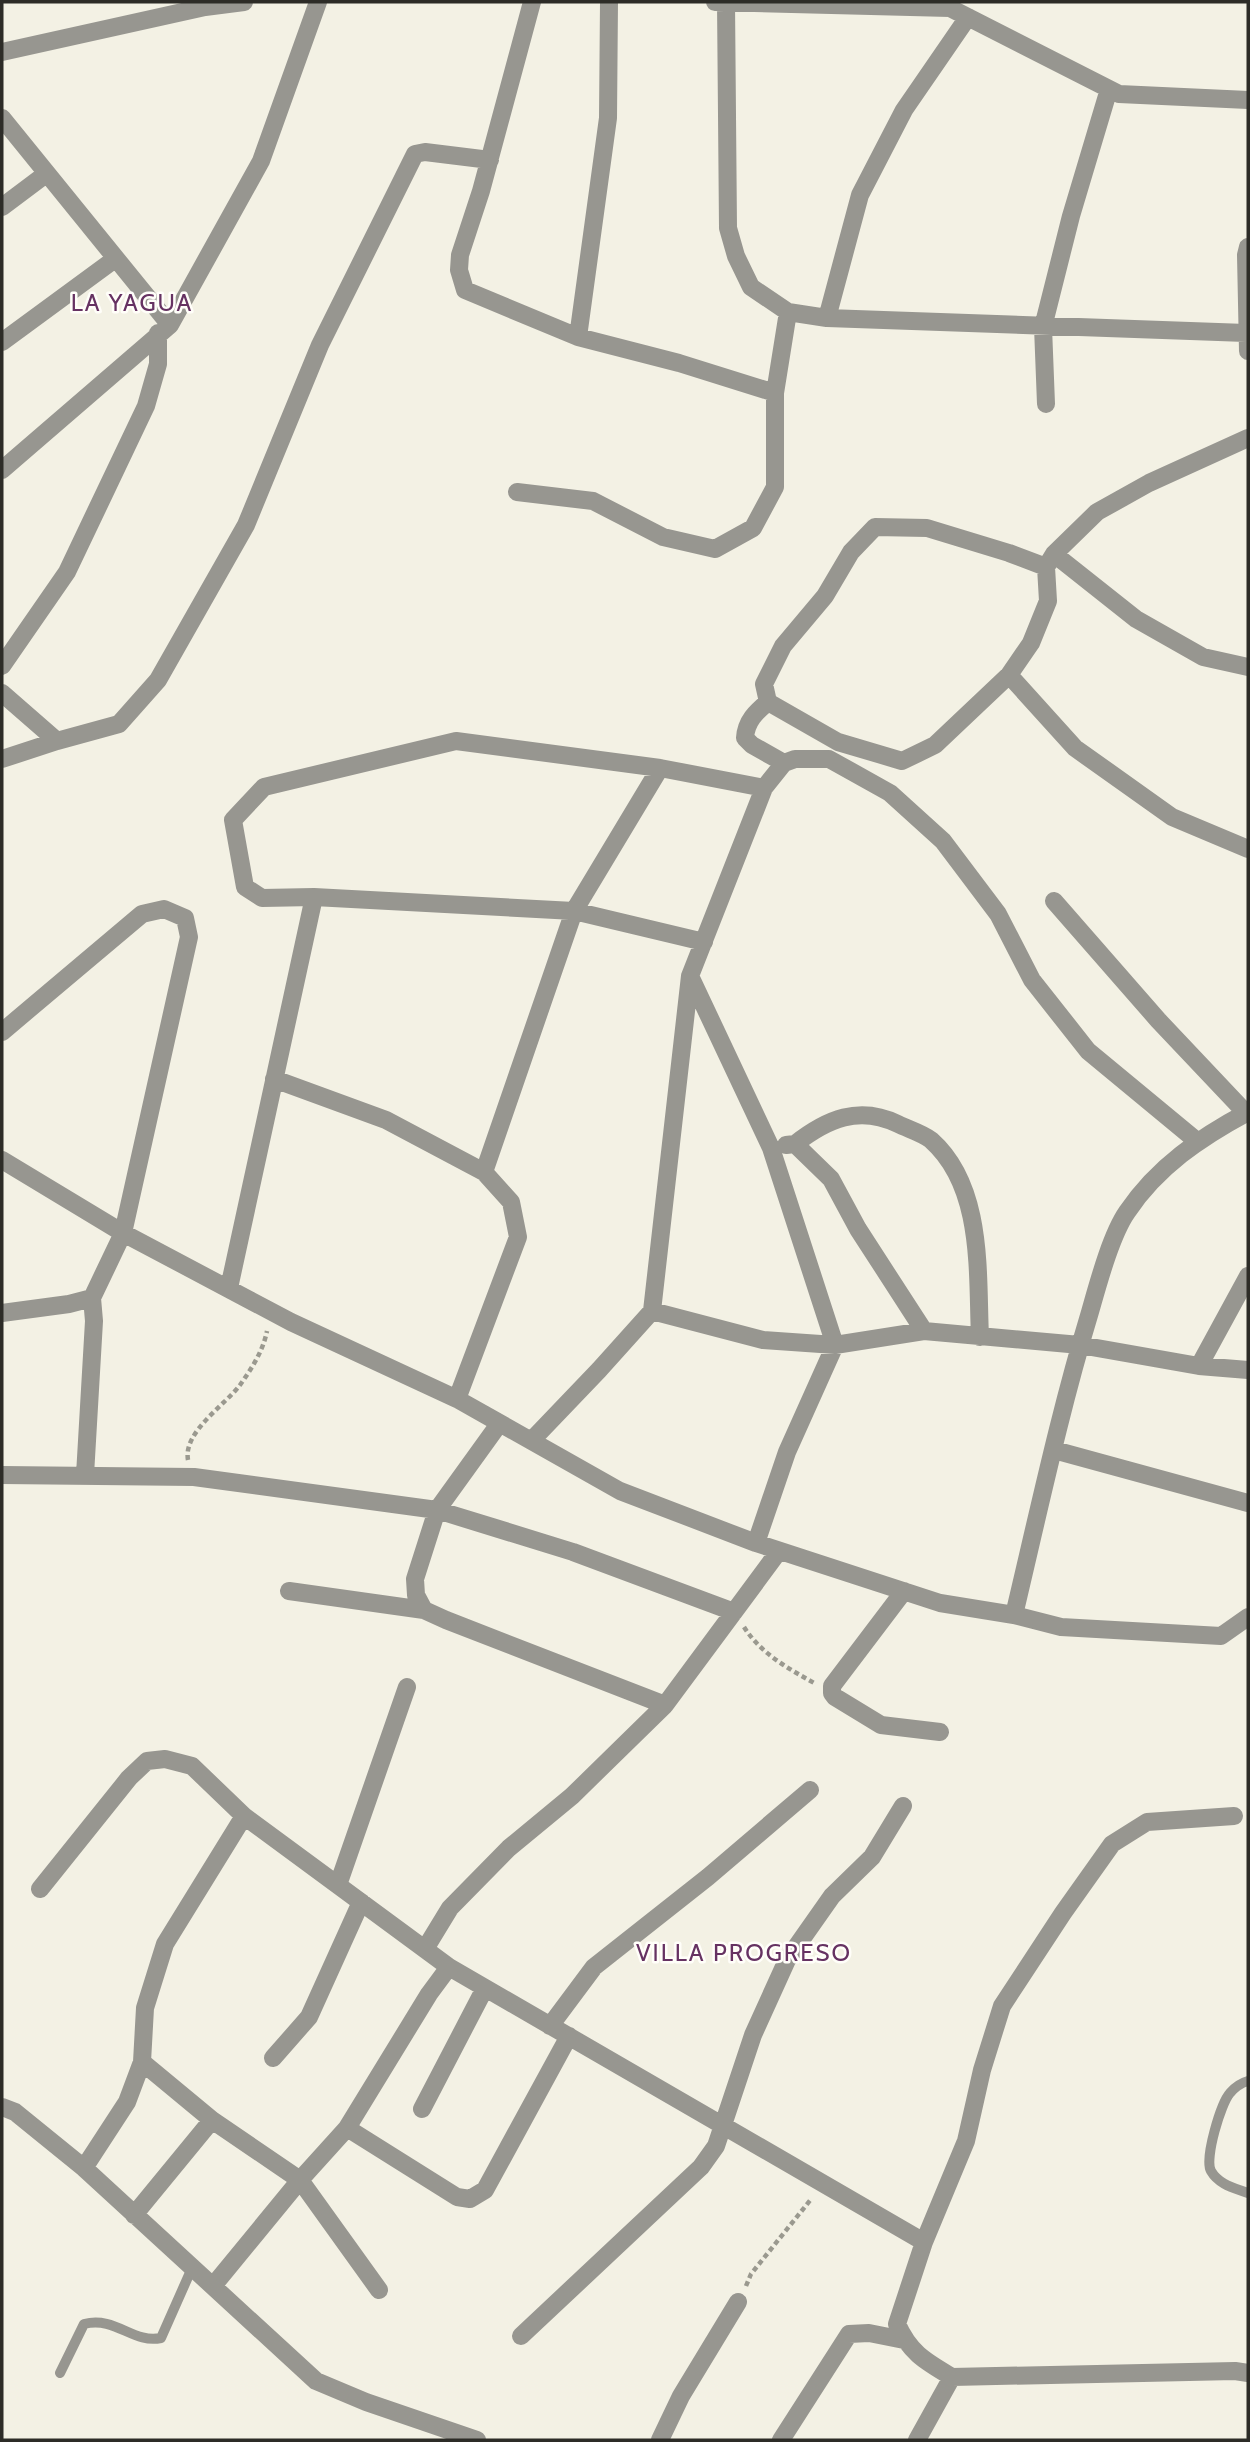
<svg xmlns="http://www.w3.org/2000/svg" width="1250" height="2442" font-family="Cabin,sans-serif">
  <rect width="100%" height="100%" fill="#f3f1e4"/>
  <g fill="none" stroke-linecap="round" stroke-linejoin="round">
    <path stroke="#9a998f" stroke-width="4.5" stroke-dasharray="5 3.5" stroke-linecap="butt" d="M188,1460C183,1432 224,1406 240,1385C252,1368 263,1351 267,1331
      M744,1627C761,1654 789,1669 816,1684
      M746,2286L751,2274L812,2198"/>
    <path stroke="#979690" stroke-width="10" d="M1248,2081C1241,2083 1235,2087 1230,2093C1221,2103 1204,2159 1211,2171C1219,2185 1235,2188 1248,2193
      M60,2373L84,2324C116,2316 133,2344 161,2338L192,2268"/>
    <path stroke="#979690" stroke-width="18" d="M532,2L481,191L460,255L459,270L465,290L578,337L679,363L775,393
      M715,2L950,8L1119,94L1248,100
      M726,2L728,228L736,256L751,287L788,312L827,318L1246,333
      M2,52L205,7L244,2
      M2,118L170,325
      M2,207L46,174
      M1248,247L1246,255L1248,351
      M827,318L860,195L904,110L968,17
      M578,337L608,118L609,2
      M2,342L115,259
      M1046,404L1043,327L1071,216L1109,89
      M2,470L170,325L261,161L318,2
      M517,492L593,501L663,537L715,549L753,528L775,487V393L788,312
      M1054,554L1136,619L1203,657L1248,667
      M1046,567L1009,553L927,528L875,527L851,552L825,596L783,646L764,684L768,702L838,742L902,761L935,745L1009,675L1031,643L1048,601L1046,567L1054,554L1097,512L1149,483L1248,438
      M2,666L67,572L146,406L158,364V333
      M1009,675L1075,748L1172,817L1248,849
      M2,693L57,741L119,724L158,680L246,525L320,345L415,154L425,152L490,160
      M768,702C756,712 746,721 745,738L752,745L784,763
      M2,759L57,741
      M1054,901L1158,1020L1246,1113
      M704,942L574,911L314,897L262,898L245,887L233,820L264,787L456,741L660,768L764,788
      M691,978L771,1148L835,1345L787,1452L756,1543
      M2,1032L142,914L164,909L185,918L189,937L123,1233L92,1298
      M274,1079L386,1120L484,1172L511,1202L518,1237L457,1399
      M795,1144C827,1119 859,1105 898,1124C908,1129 922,1133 931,1140C984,1187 977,1273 980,1337
      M786,1145L795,1144L831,1179L858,1229L924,1331
      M2,1160L123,1233L291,1322L457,1399L620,1491L756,1543L940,1603L1014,1615L1061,1627L1221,1636L1248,1617
      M484,1172L574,911L660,768
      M229,1288L314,897
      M652,1311L690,976L764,788L784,763L795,759H829L890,793L943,841L998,914L1032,980L1088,1051L1198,1142
      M2,1313L69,1304L92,1298L94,1321L85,1475
      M1199,1366L1248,1276
      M532,1440L599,1370L652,1311L763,1340L835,1345L924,1331L1080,1345L1199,1366L1248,1370
      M1054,1450L1248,1503
      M2,1475L194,1477L437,1510L573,1552L734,1612
      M289,1591L424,1610L446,1620L665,1705
      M904,1591L832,1686V1693L835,1697L881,1725L940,1732
      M424,1610L416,1595L415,1579L437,1510L499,1424
      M1014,1615C1038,1514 1060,1411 1090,1312C1098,1284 1111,1235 1127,1212C1157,1167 1201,1137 1248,1112
      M338,1885L407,1687
      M40,1889L129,1778L147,1761L165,1759L192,1766L244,1816L449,1967L924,2242
      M425,1949L450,1908L509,1848L572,1796L665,1705L779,1551
      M550,2026L594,1967L708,1877L810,1790
      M273,2058L309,2017L361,1902
      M142,2062L212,2120L300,2180L379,2290
      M2,2107L15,2112L84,2168L316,2381L366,2402L477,2440
      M422,2109L485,1988
      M347,2128L457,2197L470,2199L485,2190L569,2036
      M84,2168L127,2102L142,2062L145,2008L165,1944L244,1816
      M134,2215L212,2120
      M213,2286L300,2180L347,2128L429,1994L449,1967
      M521,2336L701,2167L716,2146L753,2035L787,1960L832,1896L872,1857L903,1806
      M952,2377C925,2361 910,2353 897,2324L924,2242L966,2141L982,2070L1002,2006L1063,1913L1112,1844L1147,1822L1234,1816
      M660,2440L681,2396L738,2302
      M781,2440L849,2334L869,2333L904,2340
      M917,2440L952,2377L1235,2371L1248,2373"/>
  </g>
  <g text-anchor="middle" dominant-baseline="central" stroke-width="5" stroke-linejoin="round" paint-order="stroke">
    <g font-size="24" letter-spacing="2" fill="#663262" stroke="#fffef9">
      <text x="132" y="302">LA YAGUA</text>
      <text x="744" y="1952">VILLA PROGRESO</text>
    </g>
  </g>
  <rect width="1250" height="2442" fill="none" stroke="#2d2c27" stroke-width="7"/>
</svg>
